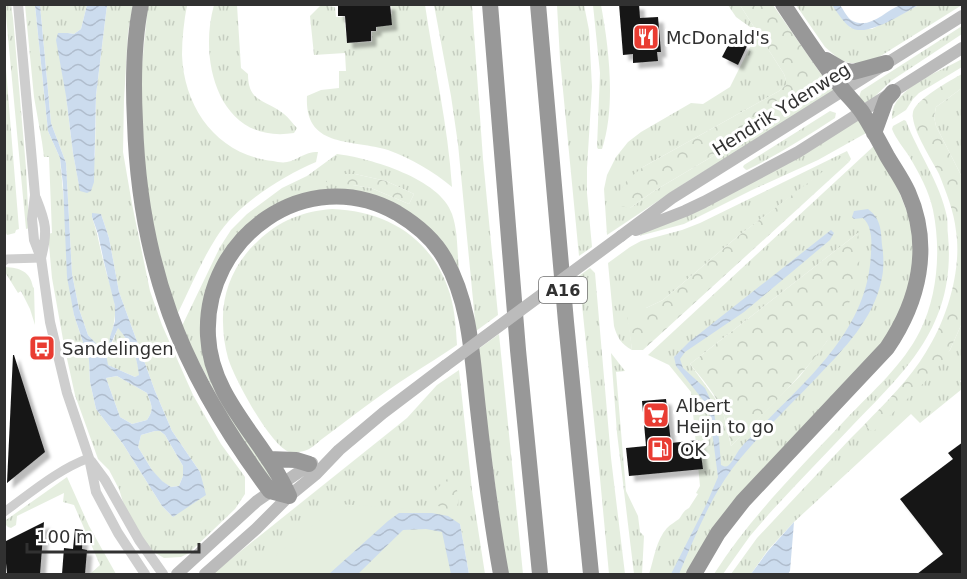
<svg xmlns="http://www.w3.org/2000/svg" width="967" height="579" font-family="'DejaVu Sans',sans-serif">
  <defs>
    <pattern id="grass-tufts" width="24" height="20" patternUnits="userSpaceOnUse" patternTransform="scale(1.5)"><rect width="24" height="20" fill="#e5eedf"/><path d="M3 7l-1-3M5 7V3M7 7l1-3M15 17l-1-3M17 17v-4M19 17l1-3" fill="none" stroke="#c5cdc0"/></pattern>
    <pattern id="forest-crowns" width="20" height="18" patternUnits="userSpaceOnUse" patternTransform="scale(1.5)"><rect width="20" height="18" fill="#e5eedf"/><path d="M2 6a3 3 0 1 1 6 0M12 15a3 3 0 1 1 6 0" fill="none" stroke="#c5cdc0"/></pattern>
    <pattern id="water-waves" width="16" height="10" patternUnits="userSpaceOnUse" patternTransform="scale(1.5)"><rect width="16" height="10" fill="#ccdcee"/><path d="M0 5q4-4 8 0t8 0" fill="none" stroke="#b0bdcd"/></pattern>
    <filter id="shadow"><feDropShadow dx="5.5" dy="5.5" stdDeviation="1.5" flood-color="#0004"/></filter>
  </defs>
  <rect width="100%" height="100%" fill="#fff"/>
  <path fill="url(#grass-tufts)" fill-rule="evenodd" d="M5,5H11L13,18L26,168L29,228L26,229Z
    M25,5H35L48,131L60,158L74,315L89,360L90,382L96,409L123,444L162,506L173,517L200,472L172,431L155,391L119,292L109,238L101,214L92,217C98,234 100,250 105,267C108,281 115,295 115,309C116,322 110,333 111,346L118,327C131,345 136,353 140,375L135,377L108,365L95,343L88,335L79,309L72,274L66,163L51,123L40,5H87L81,29L74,34L68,33L66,96L73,153L80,190L95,155L96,95L107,5H133L128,32L124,100L123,152L132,204L150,291L162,325L193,395L221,444L245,477V494L235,509L189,553L181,557L164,558L149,549L126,512L119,489L109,470L98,459L75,395L64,345L52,278L48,234L52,233L49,157H44L42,142L34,97Z
    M148,5H187C184,21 182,38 182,55C184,109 218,155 273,161C277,162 283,163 287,162C299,160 303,152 318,152L316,162C281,177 236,205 216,238C200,263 189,291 176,317L157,246L142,159L141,75Z
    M214,5H237L241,68L248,74C248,103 265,99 284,114C289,118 293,124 297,128L294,133C219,145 198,61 214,5Z
    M321,5L335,7L336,17H344L347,43L372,42V32L377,31L376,15L392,14L391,5H425C434,66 448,125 452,187C433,171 412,159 388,150C353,139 304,149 307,96L321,90L339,88V71H346L345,53L314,55L310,16Z
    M434,5H472L483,159L498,315L476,331L458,144L451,96Z
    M557,5H584L589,30L592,87L587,168V193L592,247L579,256L560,59Z
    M593,5H601C609,48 616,106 602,149H598L597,147L600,73Z
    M728,5H740L784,74L786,80V85L779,91L643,167L630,208L654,191L794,108L813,89L821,74L839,90L688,181L607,235L604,189L607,175L616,157L628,142L641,132L691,103L703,104L730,87L755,37L750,27L736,17Z
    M796,5H832L851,28L872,29L919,5H962L879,57L862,63H850L840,60L825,47Z
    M962,26V34L891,81L869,102H863L859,97L861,91Z
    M5,57L19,229L16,230L15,233L7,235L4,229Z
    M962,59V67L919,93L913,99L906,110L892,119C889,89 941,71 962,59Z
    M962,88V130L961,131L962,134V177L936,126L934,117L936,107Z
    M830,111L836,113L835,118C806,137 777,155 747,170L745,169L743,167L744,165Z
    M857,119L868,132L818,160L752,190L684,224L639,236L657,224Z
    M904,120L906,121C918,153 940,182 947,217C948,223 947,229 948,235C956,323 909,368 852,426C824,456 795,485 768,515L750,536L723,574H714C751,516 800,468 847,418C873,391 903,365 920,331C938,295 941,249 933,210C929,191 919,173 909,156C903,147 896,139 892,129L893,126Z
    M876,144L888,164L919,242L901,322L690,574H649C654,559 656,540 667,528C671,524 675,522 679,519C683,514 683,511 689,508L698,494L696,493L700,486L691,392L669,365L648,355ZM858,233L827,341L800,376L731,446L724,416L720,405L690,364Z
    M847,151L851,159L849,162L843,157L737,237L663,300L646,308H627L632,350C621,344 617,337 614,326L608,263L630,247L641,241L682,230L700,223Z
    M337,154C370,158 441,179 452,214C458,231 457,251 459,269L428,228L324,193L231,246L205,349L273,474L270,480L245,449L181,328L220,247L231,230L247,214L282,188L307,176ZM355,174L386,181L414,194L409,204L371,188L353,185Z
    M332,209C388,211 433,239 450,294C455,311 456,328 457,345C427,365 395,384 366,406C351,417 337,428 322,439C317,443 310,450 304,451C300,452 293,453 290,452C271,447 234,378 228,358C225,347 223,334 223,322C222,291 235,262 258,241C279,221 303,211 332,209Z
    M5,267C20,268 30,271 33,287L34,288L35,325L30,309L21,291L18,293L5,272Z
    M590,268L595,273L611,458L625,574H609L600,478L579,276Z
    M962,323V379L960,381L962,384V389L920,423L911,414L794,522L768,550L751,574H731L757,538L850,439L864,425L873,431L950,350Z
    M499,334L523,574H507L477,350Z
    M611,353L625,371L616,372L626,491L638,516L640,532L644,536L642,574H634L617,433Z
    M459,370L472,490L485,574H469L460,524L270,574H212L407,418L437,385Z
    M117,376L147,393C151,404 155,409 147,420L132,424L120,417L106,378Z
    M155,431H160L165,435L183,466V476L179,486L171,487L161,481L152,470L138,447L141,435Z
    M67,477L89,526L116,574H90L100,565L74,505L63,502L64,493L17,516L16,525L11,528L8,527L5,524L6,520Z"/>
  <path fill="url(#forest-crowns)" d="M740,5H773L821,74C814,88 806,98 794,108L654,191L630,208L621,206L618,194L627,180L643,167L779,91L786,85V80L784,74Z
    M962,74V88L936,107L934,117L936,126L962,177V323L950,350L933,374L873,432L864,425C886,402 910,379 926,352C947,319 962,270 956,231C954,211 946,192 939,174C932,160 910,127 913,112C915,100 951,80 962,74Z
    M843,156L849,162L643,350H632L626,308H646L663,300L737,237Z
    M326,174H355L386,181L414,194L409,204L371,188L353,185L326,182Z
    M858,233C860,247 860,260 858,274C847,338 775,401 731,446C729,435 727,423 723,413C716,394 702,379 690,364Z
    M450,476L453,478C458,494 464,502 450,514L437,505L432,497L437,489Z"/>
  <path fill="#e5eedf" d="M339,504L416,509L453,532L461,574H253Z"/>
  <path fill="url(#water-waves)" fill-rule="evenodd" d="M35,5H40L51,123L66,163L72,274L79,309L88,335L106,354L108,365L135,377L139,375C137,355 131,344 118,328L109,348L110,337L115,321V306L104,262L98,234L92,217V213L101,214L109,238L119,292L155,391L172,431L200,472L206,495L173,517L162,506L123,444L96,409L90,382L89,360L74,315L67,277L63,185L60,158L48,131ZM117,376L147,393C151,404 155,409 147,420L132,424L120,417L106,378ZM155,431H160L165,435L183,466V476L179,486L171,487L162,481L152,470L138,447L141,435Z
    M87,5H107L96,95L94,182L91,191L87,193L80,191L73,153L66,96L56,40L58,33H68L74,34L81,29Z
    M832,5H840C843,9 847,17 851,20C869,31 885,11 900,5C905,3 913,4 919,5C903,13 866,39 850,27C843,22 837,12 832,5Z
    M868,209C881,219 881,230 882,245C884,257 884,271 881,282C873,319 844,349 819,375C790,406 758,435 732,469C709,500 694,539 679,574H671L706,505L718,477L710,416L703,400L676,366L674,357L689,342L831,230L834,233L830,240L744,312L685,352L680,359L683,368L705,388L712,403L719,439L721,465C724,466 725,468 729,465C733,461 736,454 739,450C745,442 752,436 758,430C808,378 868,330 871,253C872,242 872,226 863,218L854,219L852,217L854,211Z
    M399,513H432L448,516L460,524L469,574H451L442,532L426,529L403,530L358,574H329L388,521Z
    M794,522L790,571L788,574H751L768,551Z"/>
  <path fill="#181818" filter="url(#shadow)" d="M338,4H390L392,25L376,27V31H371V41L347,43L345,16H338Z
    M619,4H639L640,18L658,17L661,52H657L658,61L633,63V54L623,55Z
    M732,38L747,46L738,65L722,57Z
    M13,355H14L45,452L7,483Z
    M666,399L671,443L699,440L703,469L629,476L626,448L646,446L642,401Z
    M963,442V574H917L943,554L900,499L953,459L948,453Z
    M44,522L40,574H7L4,542Z
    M75,529L83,530L82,549L87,550L85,574H62L64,548L73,549Z"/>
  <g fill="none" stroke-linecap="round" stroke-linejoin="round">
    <path stroke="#cecece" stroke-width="9" d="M4,261L7,259L41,258
      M4,512C32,492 57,470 89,458"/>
    <path stroke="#cecece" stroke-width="10" d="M18,4L35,195L32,219L34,240L41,258L50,322L67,393L89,458L96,492L118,533L145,574
      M36,198C46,223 48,231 41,258
      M91,461L105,480L139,540L163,574"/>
    <path stroke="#bbb" stroke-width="12" d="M636,230L685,211L704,202L798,152L962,48
      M621,236L672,198L962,16
      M177,574L257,501L312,463
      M205,574L256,529L289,496L316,474L339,450L383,413L445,366"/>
    <path stroke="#989898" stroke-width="16" d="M141,4C133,43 133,83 135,122C137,187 148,253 170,314C193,378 229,436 270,491L289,496
      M490,4L518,350L540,574
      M538,4L566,322L591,574
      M826,60L843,70L853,72L886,63
      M874,133L886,100L893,92
      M268,459L296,460L309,464
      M289,496C265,440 211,400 208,336C203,237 307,162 397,213C417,225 434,239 445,259C471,305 472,358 478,409C484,464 491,519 501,574
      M694,574L718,533L743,501L887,348C919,301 932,246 908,192C902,179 894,168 887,156C879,141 871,126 862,112C857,105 850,98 844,91C822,63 803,34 783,4"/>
    <path stroke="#bbb" stroke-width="12" d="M445,366L621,236"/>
  </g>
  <defs>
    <symbol id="restaurant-square" viewBox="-11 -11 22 22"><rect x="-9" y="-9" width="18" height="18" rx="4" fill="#e93c32" stroke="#fff"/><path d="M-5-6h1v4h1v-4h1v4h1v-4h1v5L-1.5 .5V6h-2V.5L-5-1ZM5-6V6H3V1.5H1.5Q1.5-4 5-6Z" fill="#fff"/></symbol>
    <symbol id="bus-square" viewBox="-11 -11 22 22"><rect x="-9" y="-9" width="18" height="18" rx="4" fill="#e93c32" stroke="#fff"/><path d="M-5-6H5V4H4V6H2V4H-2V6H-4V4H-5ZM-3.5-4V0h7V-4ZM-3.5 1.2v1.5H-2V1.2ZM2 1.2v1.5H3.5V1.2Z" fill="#fff"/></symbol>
    <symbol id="supermarket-square" viewBox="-11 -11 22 22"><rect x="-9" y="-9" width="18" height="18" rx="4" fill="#e93c32" stroke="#fff"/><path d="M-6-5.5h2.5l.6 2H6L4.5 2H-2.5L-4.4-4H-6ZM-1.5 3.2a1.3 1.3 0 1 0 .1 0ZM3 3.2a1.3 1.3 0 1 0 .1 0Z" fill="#fff"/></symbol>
    <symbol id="fuel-square" viewBox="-11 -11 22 22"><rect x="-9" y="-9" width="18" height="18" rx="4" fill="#e93c32" stroke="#fff"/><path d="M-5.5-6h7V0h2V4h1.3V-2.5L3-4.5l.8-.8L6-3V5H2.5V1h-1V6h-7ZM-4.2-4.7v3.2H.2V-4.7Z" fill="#fff"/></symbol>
  </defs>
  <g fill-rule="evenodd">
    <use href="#restaurant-square" x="631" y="22" width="30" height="30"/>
    <use href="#bus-square" x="27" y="333" width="30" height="30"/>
    <use href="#supermarket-square" x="641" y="400" width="30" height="30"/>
    <use href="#fuel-square" x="645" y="434" width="30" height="30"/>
  </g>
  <g text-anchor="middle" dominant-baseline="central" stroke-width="6" stroke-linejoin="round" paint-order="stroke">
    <rect fill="#fff" stroke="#6f6f6f" stroke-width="1.5" x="539" y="277" width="48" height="26" rx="4.5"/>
    <g font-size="16" font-weight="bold" fill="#313131">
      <text x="563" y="290">A16</text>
    </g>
    <g font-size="18" fill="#313131" stroke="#fff" text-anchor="start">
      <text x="666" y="37">McDonald's</text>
      <text x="62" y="348">Sandelingen</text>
      <text x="676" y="405">Albert<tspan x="676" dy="21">Heijn to go</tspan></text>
      <text x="680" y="449">OK</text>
    </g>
    <g font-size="18" fill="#313131" stroke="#fff">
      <text transform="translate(781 109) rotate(-32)">Hendrik Ydenweg</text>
    </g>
  </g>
  <rect width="967" height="579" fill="none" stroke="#313131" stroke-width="12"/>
  <path d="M27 543v9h172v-9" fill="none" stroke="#313131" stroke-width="3"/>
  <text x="36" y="543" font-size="18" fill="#313131" stroke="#ffffff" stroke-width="4.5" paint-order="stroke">100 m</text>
</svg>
